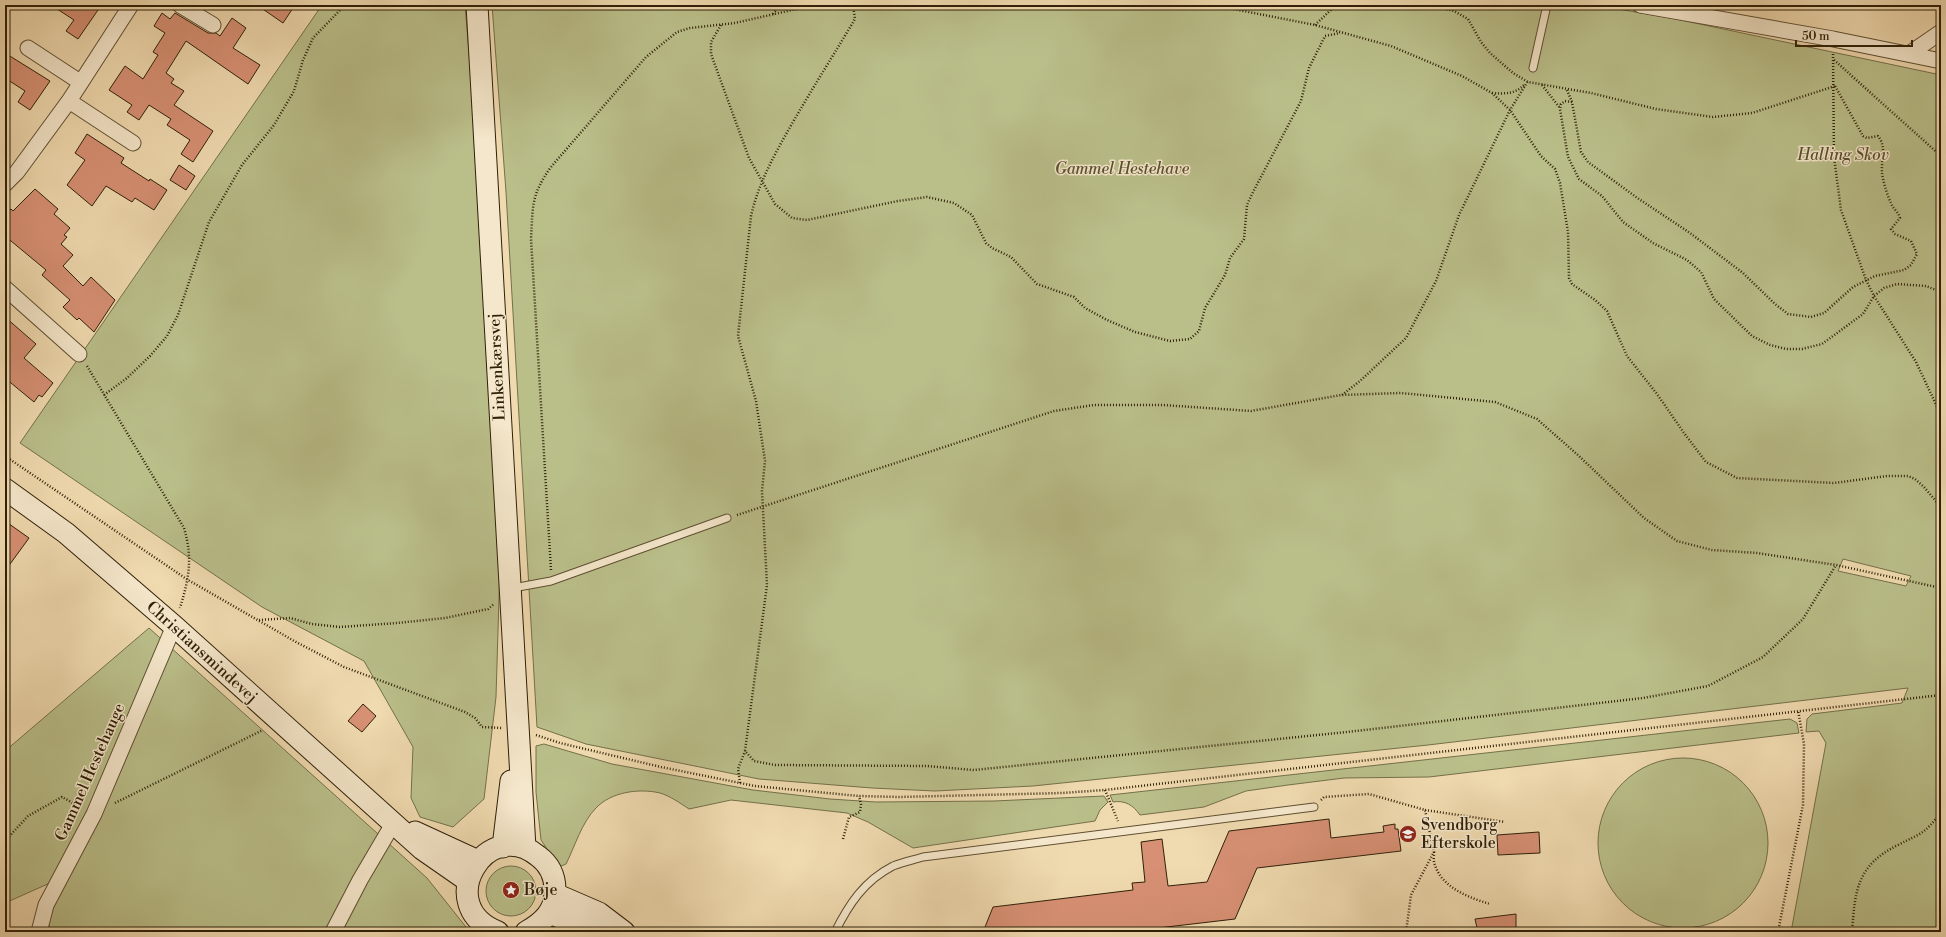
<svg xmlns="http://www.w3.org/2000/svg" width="1946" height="937" font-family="'Libre Bodoni',serif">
  <rect width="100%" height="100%" fill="#f0daaf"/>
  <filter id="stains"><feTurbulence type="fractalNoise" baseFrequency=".005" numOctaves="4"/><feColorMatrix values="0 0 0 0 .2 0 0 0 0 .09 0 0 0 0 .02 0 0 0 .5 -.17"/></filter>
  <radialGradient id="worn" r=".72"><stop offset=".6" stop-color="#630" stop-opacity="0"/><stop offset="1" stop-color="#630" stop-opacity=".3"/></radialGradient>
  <path fill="#babf8a" stroke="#74704a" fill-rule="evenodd" d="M322,5H465L480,186L500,564L496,697L484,799L453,827L420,817L411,798L413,747L364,661L262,607L20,443Z
    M492,5H1595L1676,19L1941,75V932H1791L1826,743L1819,731L1806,732L1807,719L1812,714L1902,703L1908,688L1428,745L1033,786L935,791L872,788L759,779L586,744L537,727L506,192ZM1843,559L1911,576L1906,586L1838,571Z
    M149,628L427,878L470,932H49L50,883L5,903V751Z
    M1790,719L1797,723L1799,733L1429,777L1344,778L1288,785L1246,791L1204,807L1140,815C1133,805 1125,800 1113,802L1110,795Z
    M544,744L612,764L753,790L830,799L876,802L994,801L1104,796L1108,802L1100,810L1095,821L913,848L868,822L847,813L731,800L689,809C680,803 670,796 660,793C639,788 611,792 596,808C582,822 575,846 566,864L559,867L541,840L536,792V746Z
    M1598 843a85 85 0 1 1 170 0a85 85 0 1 1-170 0Z
    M486 891a25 25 0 1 1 50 0a25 25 0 1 1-50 0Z"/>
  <path fill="#d79074" stroke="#2f2009" d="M51,5H91L98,10L78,39L66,31L74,20Z
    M257,5H295L283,23Z
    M162,13L170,19L175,13L208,33H216L220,36L232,18L246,28L233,48L260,65L248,84L186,41L166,73L174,79L171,83L184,91L174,105L213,131L193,162L181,154L190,140L167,125L171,119L149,105L139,120L127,112L132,105L109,90L125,66L143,79L158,55L153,52L165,33L154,26Z
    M5,53L50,81L30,110L18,102L25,91L5,78Z
    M87,134L124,158L121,163L149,181L150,179L167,190L154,210L135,198L132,202L106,186L92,206L67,185L85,160L75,153Z
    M179,165L195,176L186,190L170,180Z
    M35,189L58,209L54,214L70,228L64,235L67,237L61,244L73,255L63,266L83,286L91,277L115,300L94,332L79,318L77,320L63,307L70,300L42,275L46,270L5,236V215L11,209L13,211Z
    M5,317L36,344L24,358L53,383L42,397L39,395L34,402L5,378Z
    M5,521L29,538L5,571Z
    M363,704L376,716L362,732L348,721Z
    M1329,819L1331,838L1384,832L1383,826L1395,824V829H1398L1401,851L1257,868L1235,919L1124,932H983L993,907L1133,890L1132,883L1145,882L1141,842L1162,839L1168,886L1207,882L1229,831Z
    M1539,832L1540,853L1498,855L1497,835Z
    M1516,914V932H1478L1475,919Z"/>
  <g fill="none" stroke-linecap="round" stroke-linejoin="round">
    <defs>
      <path id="lane" d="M1533,68L1547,5
        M513,588L551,581L727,518
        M835,932C849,904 864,881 893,866C902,862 913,860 923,857L1314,807"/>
      <path id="street" d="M180,5L213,25
        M1640,5L1833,39L1941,61
        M28,48L80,82
        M1909,54L1941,32
        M69,101L133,143
        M5,184L17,172L69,101L131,5
        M5,288L79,354
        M39,932L46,905L94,814L174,626
        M333,932L360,880L394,822"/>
      <path id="secondary" d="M477,5L525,848
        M5,489L66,533L174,626L422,849L468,881
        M415,832L478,861
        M503,847L511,781
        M555,894L599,913L624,932
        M549,913L598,932
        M498,932C431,906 487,814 538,856C549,864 555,876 555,890C556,911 542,923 526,932"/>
    </defs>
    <use href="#lane" stroke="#5f4e32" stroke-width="9"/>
    <use href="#street" stroke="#5f4e32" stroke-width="17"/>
    <use href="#secondary" stroke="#2f2009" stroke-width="23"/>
    <path stroke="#2f2009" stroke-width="2.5" stroke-dasharray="1 2" stroke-linecap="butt" d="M853,5L855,19C833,56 810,92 789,129C773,157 758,185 751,216L738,336L756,401L765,461L762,491L767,585L745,751L754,761L775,765L927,766L974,770L1347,732L1643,698L1708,686L1763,657L1803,619L1836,565
      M1213,5L1315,25L1391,46L1462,76L1492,93L1510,110L1541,156L1555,169L1560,183L1568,232L1569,278L1572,284L1595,300L1607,311L1627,356L1657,394L1684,433L1706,462L1737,478L1834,483L1887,476H1908L1915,479L1924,487L1941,507
      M1429,5L1454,11L1468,19L1481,42L1490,53L1513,73L1528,82L1591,93L1656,109L1713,117L1752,113L1835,86
      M773,14L780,5
      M721,25L711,42V54L749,158L775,204L792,218L807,220L898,201L927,197L954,203L972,215L986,243L992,248L1011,257L1037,284L1074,297L1085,308L1107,320L1135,332L1170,341L1190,339L1199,331L1205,308L1225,275L1230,258L1244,239L1247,205L1252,194L1301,101L1309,68L1325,36L1340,33
      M1315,25L1336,5
      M1833,54L1834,157L1841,210L1866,280L1874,296L1916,362L1941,415
      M1834,60L1941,156
      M1542,85L1560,108
      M1567,90L1572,102L1581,152L1588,162L1636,197L1690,233L1743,273L1775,304L1788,314L1811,317L1824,313L1853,287L1875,276L1904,270L1911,265L1917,254L1911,241L1895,234L1891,229L1900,218C1898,211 1893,209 1891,203C1887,195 1883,181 1882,173C1881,160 1887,147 1878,136L1867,138L1863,136L1835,86
      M1492,93C1505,94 1515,94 1524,85
      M1572,102L1565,101L1561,104L1560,109L1568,157L1579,179L1602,196L1623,222L1653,243L1687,260L1701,272L1714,299L1752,336L1770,345L1786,349H1802L1822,344L1863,314L1874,296L1884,288L1897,284L1926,286L1941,292
      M87,366L184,528C193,559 189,578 180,608
      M104,395L127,378L150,356L167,336L178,315L209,222L242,165L274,125L294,91L303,60L313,38L345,5
      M1342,395L1360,381L1406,338L1436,281L1459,215L1510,110L1528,81
      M5,456L188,580L296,642L344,667L465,712L475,718L482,727L502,728
      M737,515L1054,411L1094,405H1163L1251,411L1341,395L1401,393L1495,402L1537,419L1579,456L1644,518L1677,541L1712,550L1757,553L1836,565L1941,588
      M551,570L531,239C533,205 531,195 551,167L646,57L677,32L690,28L735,23L814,5
      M259,620L290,618L312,624L340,627L397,623L445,618L488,609L494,604
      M536,735L560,743L661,767L755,786L817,792L859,796L899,797L1062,793L1105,790L1941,695
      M740,783L738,769L745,751
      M1105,790L1118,821
      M1321,800L1324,797L1369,794L1425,810L1434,852L1411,895L1406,932
      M115,803L263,730
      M1425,810L1505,822
      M843,839L849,817L860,812L861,804L859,796
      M5,841L28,816L62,797L82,808
      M1434,852C1434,856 1433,861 1435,865C1442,888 1470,898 1490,904
      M1778,932L1803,805L1804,744L1798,710
      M1852,932C1855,890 1857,865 1898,845C1921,833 1924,835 1941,812"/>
    <use href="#lane" stroke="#f5e7cb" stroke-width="7"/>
    <use href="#street" stroke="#f5e7cb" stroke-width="15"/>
    <use href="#secondary" stroke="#f5e7cb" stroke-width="21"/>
  </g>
  <defs>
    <symbol id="school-disc" viewBox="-11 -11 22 22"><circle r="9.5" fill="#8f2418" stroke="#f5e7cb"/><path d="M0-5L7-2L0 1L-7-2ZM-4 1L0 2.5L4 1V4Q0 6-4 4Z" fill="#fff"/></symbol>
    <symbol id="sight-disc" viewBox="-11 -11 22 22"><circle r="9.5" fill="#8f2418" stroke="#f5e7cb"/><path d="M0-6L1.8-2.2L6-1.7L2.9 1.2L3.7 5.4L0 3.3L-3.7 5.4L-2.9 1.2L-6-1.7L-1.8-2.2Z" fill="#fff"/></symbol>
  </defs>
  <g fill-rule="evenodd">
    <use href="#school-disc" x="1398" y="824" width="20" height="20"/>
    <use href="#sight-disc" x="501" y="880" width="20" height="20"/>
  </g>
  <g text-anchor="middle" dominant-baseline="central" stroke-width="3" stroke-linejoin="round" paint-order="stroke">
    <g font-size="16" font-style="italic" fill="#595030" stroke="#f5e7cb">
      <text x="1843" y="155">Halling Skov</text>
      <text x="1122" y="169">Gammel Hestehave</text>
    </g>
    <g font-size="16" fill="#2f2009" stroke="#f5e7cb">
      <text transform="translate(497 367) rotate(-93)">Linkenkærsvej</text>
      <text transform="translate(202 652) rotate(42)">Christiansmindevej</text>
      <text transform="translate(90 772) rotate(-66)">Gammel Hestehauge</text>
    </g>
    <g font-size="16" fill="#2f2009" stroke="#f5e7cb" text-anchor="start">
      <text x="1421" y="825">Svendborg<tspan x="1421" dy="18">Efterskole</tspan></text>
      <text x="524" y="890">Bøje</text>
    </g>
  </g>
  <rect width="1946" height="937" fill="none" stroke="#f0daaf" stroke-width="20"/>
  <rect x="6" y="6" width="1934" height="925" fill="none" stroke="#2f2009" stroke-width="2"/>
  <rect x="10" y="10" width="1926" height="917" fill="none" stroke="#2f2009"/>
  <path d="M1796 40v6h116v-6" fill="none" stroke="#2f2009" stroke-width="2"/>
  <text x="1802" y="40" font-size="12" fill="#2f2009" stroke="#f5e7cb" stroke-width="3" paint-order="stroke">50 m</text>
  <rect width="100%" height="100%" filter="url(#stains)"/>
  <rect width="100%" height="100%" fill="url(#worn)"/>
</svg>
